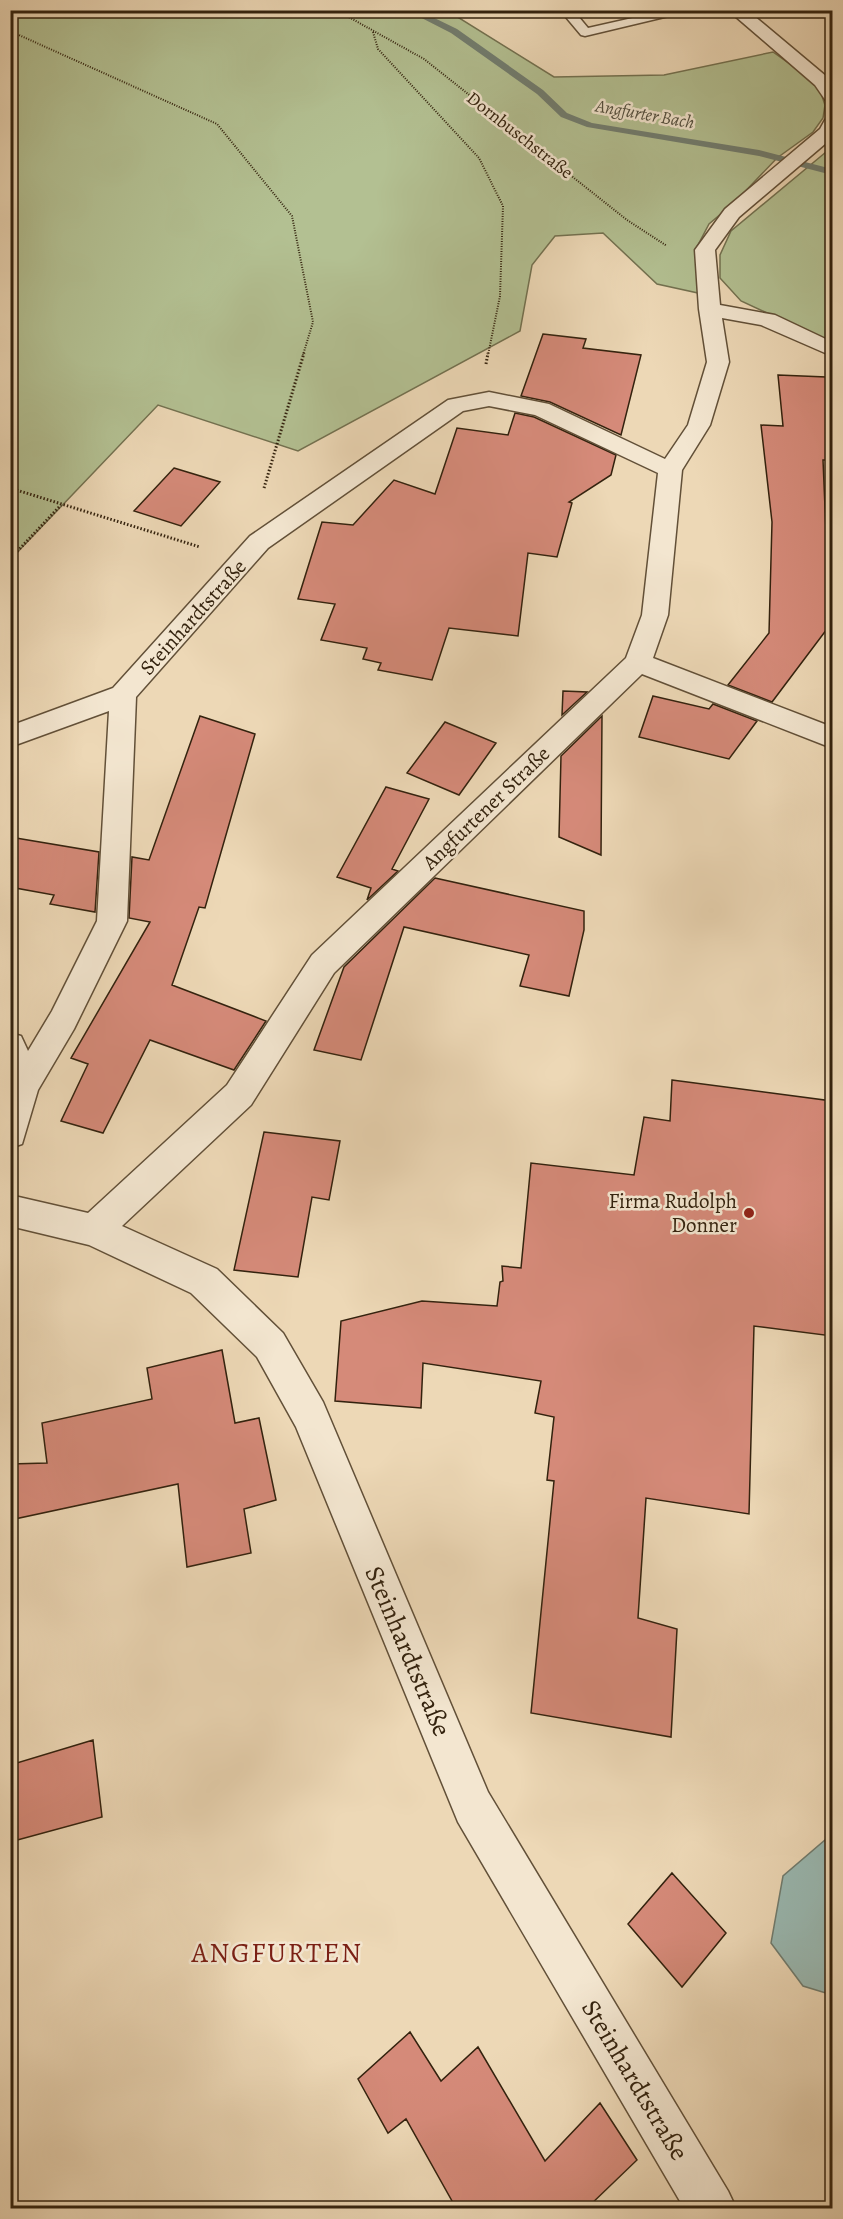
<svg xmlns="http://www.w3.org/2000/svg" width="843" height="2219" font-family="Alegreya,serif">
  <rect width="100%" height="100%" fill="#edd8b6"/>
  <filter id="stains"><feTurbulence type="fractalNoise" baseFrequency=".00333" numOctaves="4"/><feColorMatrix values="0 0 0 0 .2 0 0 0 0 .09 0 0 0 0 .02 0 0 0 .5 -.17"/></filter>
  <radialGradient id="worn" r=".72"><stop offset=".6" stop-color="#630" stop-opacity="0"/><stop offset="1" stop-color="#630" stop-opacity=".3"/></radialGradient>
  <path fill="#b3c092" stroke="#737150" stroke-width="1.5" d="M11,11H448L554,77L664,75L773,52L818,84L825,105L823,118L813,132L777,158L735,202L709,224L697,247L698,293L657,284L603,233L555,236L532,265L520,331L298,451L158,405L11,559Z
    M832,147V343L741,301L720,278V255L731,231Z"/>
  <path fill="#9ab9b2" stroke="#717d70" stroke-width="1.5" d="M832,1839V1993L829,1994L803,1986L771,1943L783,1876L825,1840Z"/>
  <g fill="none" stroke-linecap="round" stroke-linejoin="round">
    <path fill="#717d70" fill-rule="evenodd" d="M406,10H418L457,29L543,90L567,113L592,123L759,150L832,169V175L759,156L587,127L561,117L537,94L451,33Z"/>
  </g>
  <path fill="#d58a79" stroke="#33220e" stroke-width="1.5" d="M543,334L586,339L583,348L641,355L621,435L550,402L521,396Z
    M778,375L826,377L832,431V460H823L830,625L772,702L728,685L769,633L772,522L761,425L783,426Z
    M515,413L534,417L616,455L611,475L569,502L572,503L557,557L528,553L518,636L449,628L432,680L378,670L381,663L363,659L367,648L321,640L335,604L298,599L322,522L353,525L394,480L435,494L457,428L508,435Z
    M174,468L220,482L181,526L134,511Z
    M563,691L587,692L562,715Z
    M653,696L709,709L713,704L757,721L729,759L639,737Z
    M200,716L255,734L205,908L199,907L172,985L266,1021L234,1070L150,1040L103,1133L61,1121L88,1064L71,1058L150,922L129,918L132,857L149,860Z
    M602,716L601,855L559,837L561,756Z
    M445,722L496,743L459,795L407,773Z
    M386,787L429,799L392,869L398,871L367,900L371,888L337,877Z
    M10,837L99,852L95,912L50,904L54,895L10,887Z
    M435,878L584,911V930L569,996L520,986L529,955L404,927L361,1060L314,1050L344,967Z
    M672,1080L832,1101V1336L754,1326L749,1514L646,1498L638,1618L677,1629L671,1737L531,1713L554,1481L547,1480L554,1417L535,1413L541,1381L423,1363L421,1408L335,1401L341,1321L422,1301L497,1306L500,1282L503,1281L502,1266L521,1268L531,1163L634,1175L644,1117L670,1121Z
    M264,1132L340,1141L329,1200L312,1197L298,1277L234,1270Z
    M222,1350L235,1423L259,1418L276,1500L244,1509L251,1553L187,1567L178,1484L10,1520V1464L47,1463L42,1423L152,1399L147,1368Z
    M93,1740L102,1817L10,1842V1765Z
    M672,1873L726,1933L682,1987L628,1924Z
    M410,2032L441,2081L478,2047L545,2161L600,2103L637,2160L587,2208H456L406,2119L388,2133L358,2079Z"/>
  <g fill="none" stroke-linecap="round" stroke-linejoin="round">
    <defs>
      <path id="service" d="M560,10H573L588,28L668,10H694L585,36L581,35Z"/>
      <path id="minor" d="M728,10H747L827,77L832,85V102L826,101L815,85Z
        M832,118V138L739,217L715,250L720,305L775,315L832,342V356L761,325L722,318L729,362L710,425L682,470L668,615L653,658L832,727V748L642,674L334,973L251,1105L122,1226L217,1269L283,1333L323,1402L488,1792L728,2191L736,2208H684L458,1822L296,1427L257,1357L191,1293L89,1245L10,1226V1195L88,1213L227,1085L312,955L626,658L642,615L658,473L535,415L489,406L463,411L268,548L136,697L127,921L74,1029L38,1090L22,1144L10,1148V1033L21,1036L28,1051L52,1011L97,921L109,711L10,747V726L113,688L250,536L448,400L489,392L549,404L665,459L688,425L707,362L699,309L695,250L725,209L820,129L825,120Z"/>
    </defs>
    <use href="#service" stroke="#625038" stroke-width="3"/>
    <use href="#minor" stroke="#625038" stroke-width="3"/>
    <path stroke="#33220e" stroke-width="2" stroke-dasharray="1 1.5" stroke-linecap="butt" d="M336,10L424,59L627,220L667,246
      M10,31L217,124L292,216L313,322L303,355
      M373,32L378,49L479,158L503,206L500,296L488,355"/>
    <path stroke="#33220e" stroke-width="3" stroke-dasharray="1.5 2" stroke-linecap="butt" d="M486,364L488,353
      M10,488L200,547
      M264,488L304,353
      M10,559L61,505"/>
    <use href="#service" fill="#f3e6d0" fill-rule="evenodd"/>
    <use href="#minor" fill="#f3e6d0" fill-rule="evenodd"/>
  </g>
  <circle fill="#8f2418" stroke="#f3e6d0" stroke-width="2" cx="749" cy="1213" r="6"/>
  <g text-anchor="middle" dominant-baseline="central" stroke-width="5" stroke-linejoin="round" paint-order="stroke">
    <g font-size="18" font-style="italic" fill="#524f3f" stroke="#f3e6d0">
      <text transform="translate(645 114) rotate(10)">Angfurter Bach</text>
    </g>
    <g font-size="18" fill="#33220e" stroke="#f3e6d0">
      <text transform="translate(520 135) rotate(38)">Dornbuschstraße</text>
    </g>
    <g font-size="21" fill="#33220e" stroke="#f3e6d0">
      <text transform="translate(193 617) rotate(-48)">Steinhardtstraße</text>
      <text transform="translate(486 808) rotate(-44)">Angfurtener Straße</text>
    </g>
    <g font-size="21" fill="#33220e" stroke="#f3e6d0" text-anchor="end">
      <text x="737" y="1201">Firma Rudolph<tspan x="737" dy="24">Donner</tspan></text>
    </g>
    <g font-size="26" fill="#33220e" stroke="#f3e6d0">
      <text transform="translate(408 1651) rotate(67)">Steinhardtstraße</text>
      <text transform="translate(635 2080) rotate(59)">Steinhardtstraße</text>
    </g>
    <g font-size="28" letter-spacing="1.5" fill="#7a1f14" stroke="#f3e6d0">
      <text x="277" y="1953">ANGFURTEN</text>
    </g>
  </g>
  <rect width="843" height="2219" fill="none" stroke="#edd8b6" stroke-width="36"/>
  <rect x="12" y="12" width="819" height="2195" fill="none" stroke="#33220e" stroke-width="3"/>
  <rect x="18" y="18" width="807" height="2183" fill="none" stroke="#33220e" stroke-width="1.5"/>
  <rect width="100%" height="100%" filter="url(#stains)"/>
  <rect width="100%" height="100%" fill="url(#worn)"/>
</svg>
